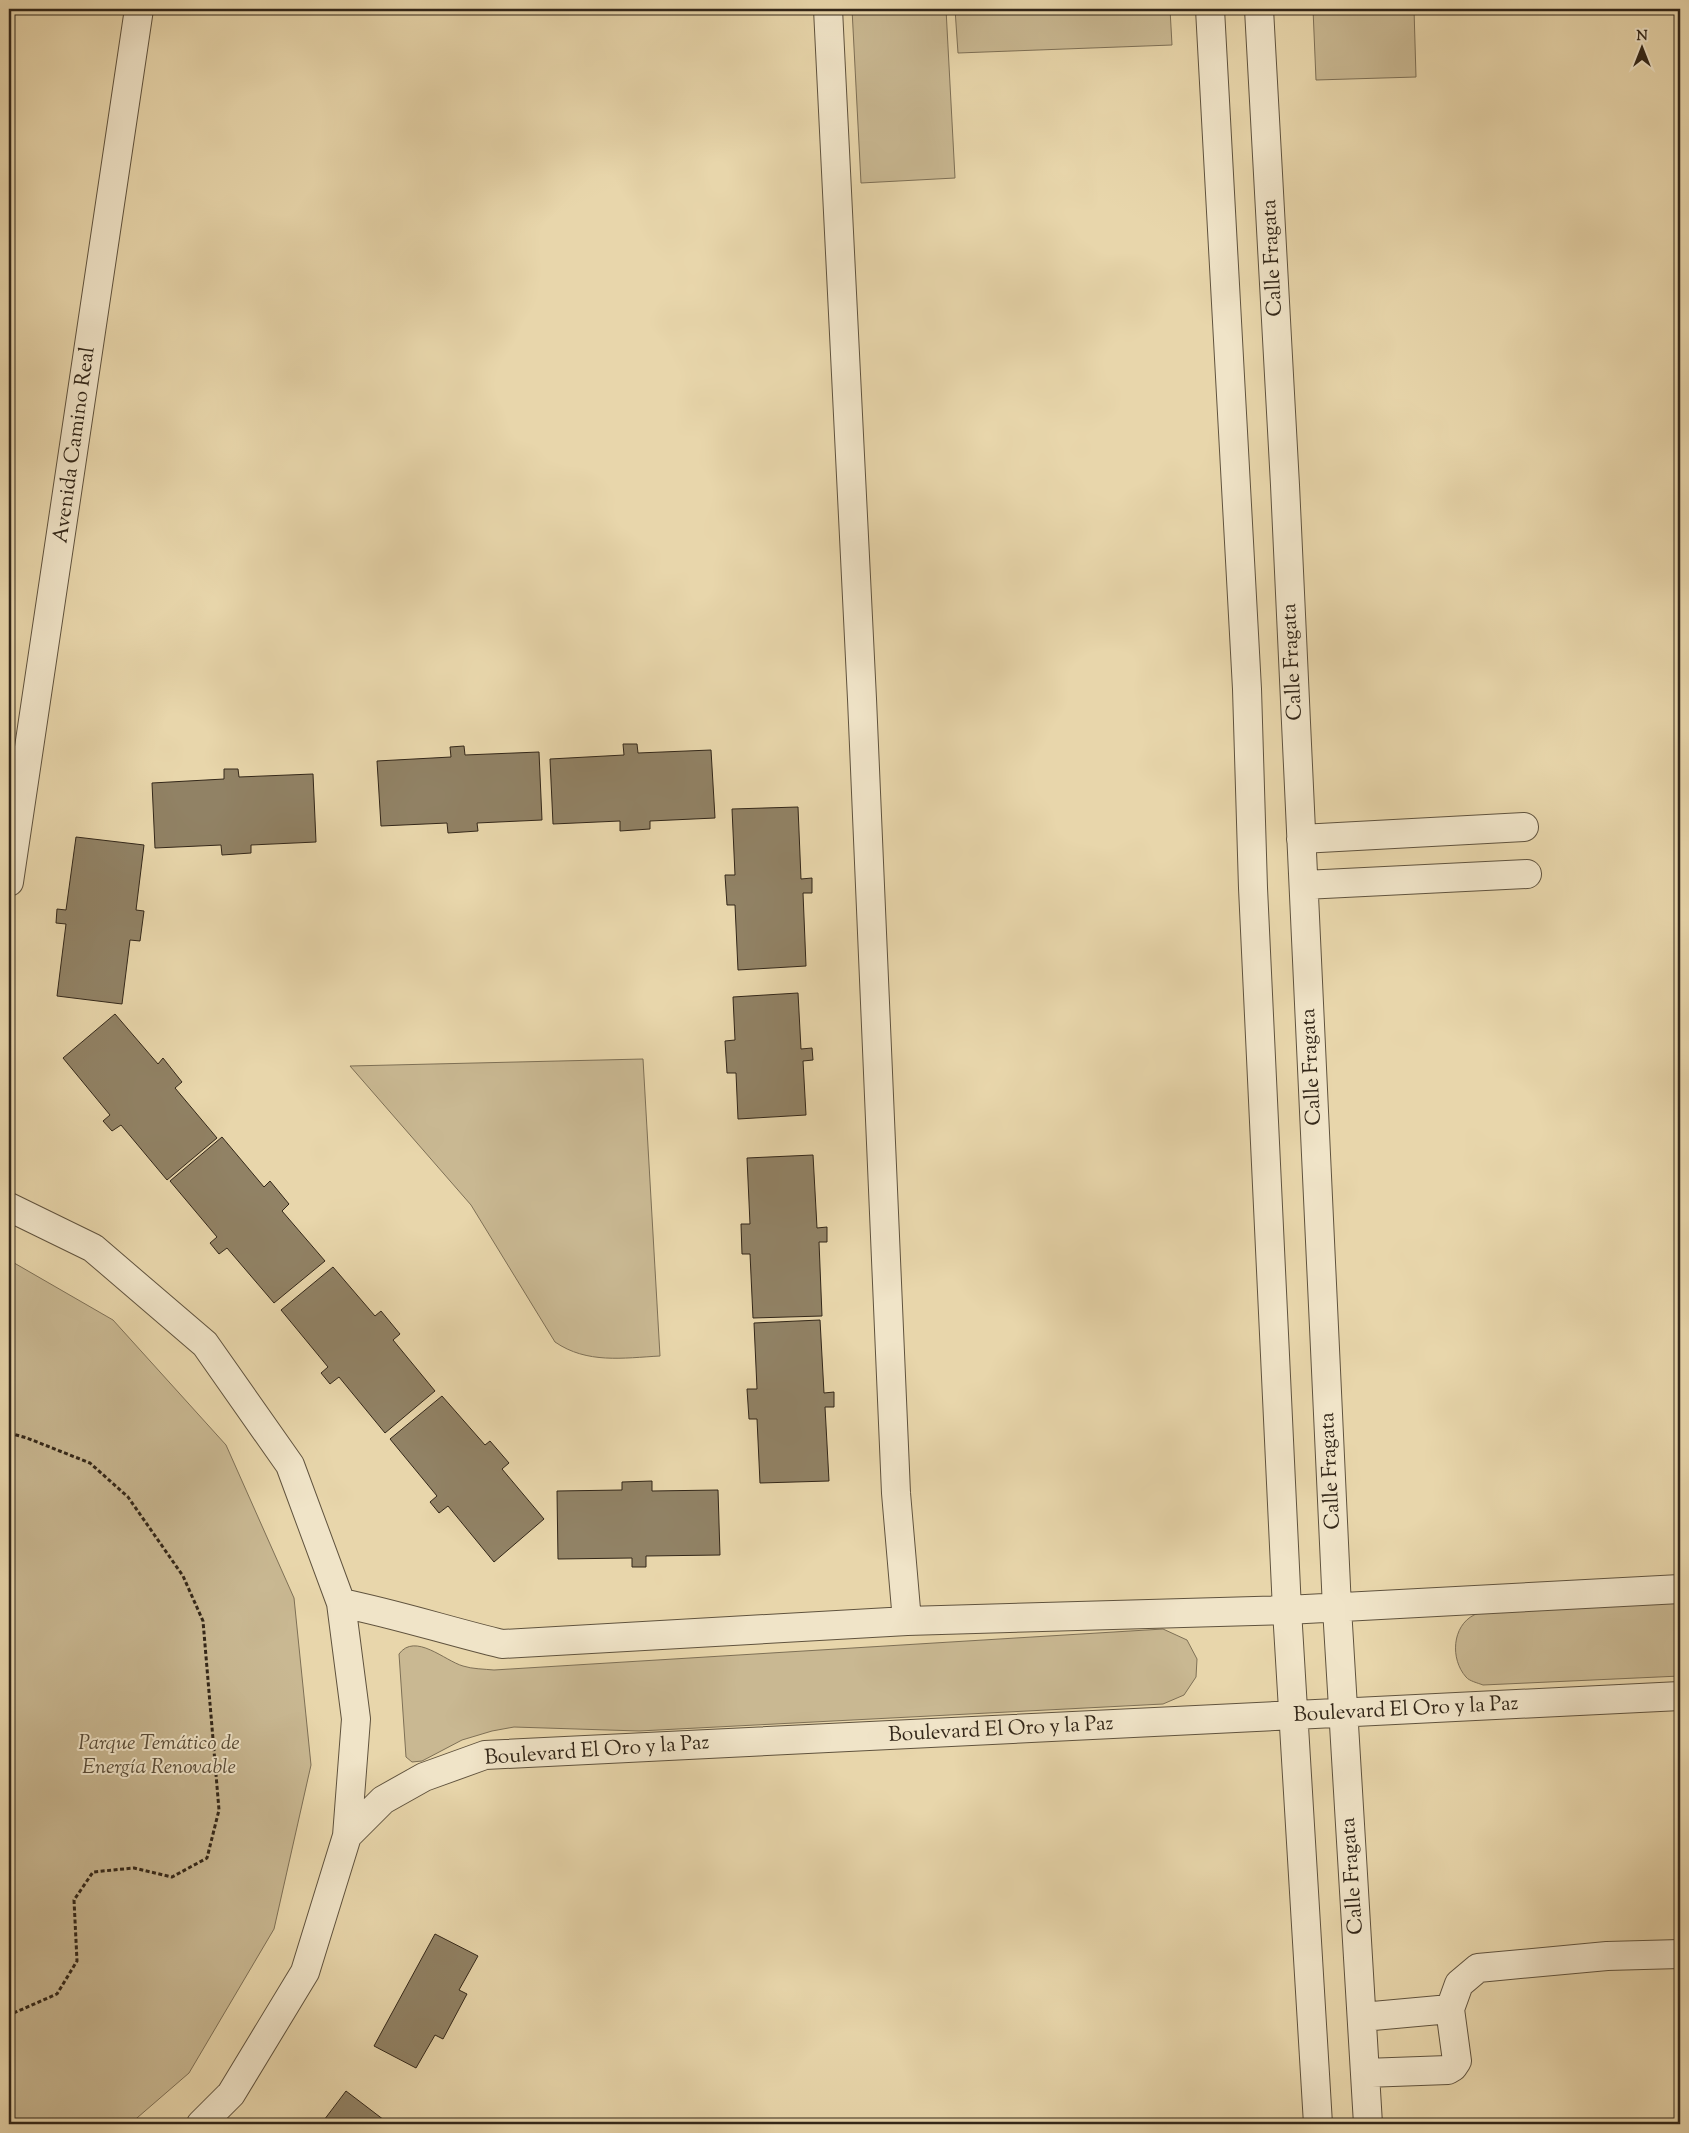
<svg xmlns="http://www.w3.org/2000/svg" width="1689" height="2133" font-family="'Sorts Mill Goudy',serif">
  <rect width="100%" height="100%" fill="#e8d6ab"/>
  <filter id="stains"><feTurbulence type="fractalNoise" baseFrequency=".004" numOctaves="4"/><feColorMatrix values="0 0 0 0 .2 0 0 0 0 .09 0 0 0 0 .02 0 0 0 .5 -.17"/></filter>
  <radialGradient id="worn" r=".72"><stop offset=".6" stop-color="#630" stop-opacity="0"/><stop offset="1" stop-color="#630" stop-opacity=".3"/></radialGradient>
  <path fill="#c9b892" stroke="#7e7056" d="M852,9H946L955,178L861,183Z
    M955,9H1170L1172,45L958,53Z
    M1313,9H1414L1416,77L1316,80Z
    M643,1059L660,1356C623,1358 587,1364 555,1342L471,1205L350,1066Z
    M9,1260L113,1320L226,1445L294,1598L311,1765L274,1929L189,2073L130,2124H9Z
    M1680,1600V1676L1483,1685C1478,1683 1469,1681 1466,1677C1450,1659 1452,1626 1474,1615C1479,1612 1487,1611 1493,1610Z
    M1163,1629L1187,1640L1197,1659L1196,1677L1184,1695L1163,1704L639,1731L514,1727L492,1731L462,1740L422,1761L412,1762L406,1757L399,1654C415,1632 445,1661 463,1666C472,1669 484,1669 494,1670Z"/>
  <path fill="#918265" stroke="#332719" d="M623,744H637L638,753L711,750L715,818L650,821V829L620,831V821L553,824L550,759L624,755Z
    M464,746L465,755L539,752L542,820L477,823L478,831L448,833L447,823L381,826L377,761L451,757L450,747Z
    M224,769H238L239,777L313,774L316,842L251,845V853L222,855L221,845L155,848L152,783L224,779Z
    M798,807L801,879L812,878V893H803L806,966L738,970L735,905H727L725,875H735L732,809Z
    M76,837L144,845L136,910L144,911L140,941L130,940L122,1004L57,996L66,924L56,923L57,909L66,910Z
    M798,993L801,1049L812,1048L813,1060L803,1061L806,1115L738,1119L736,1073H727L725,1041L735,1040L733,997Z
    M115,1014L158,1064L163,1058L182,1082L175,1088L217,1138L167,1180L121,1125L112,1131L103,1121L110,1115L63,1058Z
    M222,1137L264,1187L270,1181L289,1204L282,1211L325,1261L274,1303L227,1248L219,1254L210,1243L217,1237L170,1181Z
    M813,1155L817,1228L827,1227V1242H819L822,1316L753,1318L750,1254H742L741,1224H750L747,1158Z
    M333,1267L375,1316L381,1311L400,1334L393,1340L435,1391L385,1433L339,1377L330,1384L321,1373L328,1367L281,1310Z
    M820,1320L824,1393L834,1392V1407H825L829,1481L760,1483L757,1419H749L747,1389H757L754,1323Z
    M442,1396L485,1445L490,1441L509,1463L502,1469L544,1519L494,1562L448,1506L439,1513L430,1502L437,1496L390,1439Z
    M652,1481V1491L718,1490L720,1555L646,1556V1567H632V1558L558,1559L557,1491L622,1490V1482Z
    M435,1934L478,1956L459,1990L467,1994L443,2039L435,2035L416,2068L374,2046Z
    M346,2091L384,2120L381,2124H321Z"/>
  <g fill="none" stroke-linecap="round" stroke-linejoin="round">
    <defs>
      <path id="minor" d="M828,9L862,699L896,1493L907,1621
        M1210,9L1247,689L1253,888L1287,1610L1318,2124
        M1259,9L1285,485L1337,1608L1368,2124
        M1301,839L1524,827
        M9,882L139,9
        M1304,885L1527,874
        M9,1207L93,1248L205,1344L290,1465L341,1603L356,1719L347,1836L305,1972L231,2094L201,2124
        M341,1603C396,1614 448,1631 502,1644L907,1621L1287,1610L1680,1589
        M347,1836L383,1800L424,1777L485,1755L1680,1696
        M1362,2017L1450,2009
        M1365,2073L1448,2070L1453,2067L1457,2061L1450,2009L1459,1984L1478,1968L1607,1956L1680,1954"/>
    </defs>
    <use href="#minor" stroke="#60533e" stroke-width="30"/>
    <path stroke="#332719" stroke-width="3" stroke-dasharray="4 2.5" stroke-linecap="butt" d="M9,1433L27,1438L90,1463L128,1497L183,1576L203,1621L219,1810L207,1858L172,1877L134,1868L93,1872L74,1900L77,1961L57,1994L9,2015"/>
    <use href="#minor" stroke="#f0e4c8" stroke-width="28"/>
  </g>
  <g text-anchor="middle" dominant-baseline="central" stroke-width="4" stroke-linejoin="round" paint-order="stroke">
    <g font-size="21" fill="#332719" stroke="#f0e4c8">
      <text transform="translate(1273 258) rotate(-93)">Calle Fragata</text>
      <text transform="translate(75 445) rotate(-82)">Avenida Camino Real</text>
      <text transform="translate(1293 662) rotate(-93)">Calle Fragata</text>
      <text transform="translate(1312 1067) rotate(-93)">Calle Fragata</text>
      <text transform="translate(1331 1471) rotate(-93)">Calle Fragata</text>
      <text transform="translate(1406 1710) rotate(-3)">Boulevard El Oro y la Paz</text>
      <text transform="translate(1001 1730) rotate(-3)">Boulevard El Oro y la Paz</text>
      <text transform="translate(597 1751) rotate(-4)">Boulevard El Oro y la Paz</text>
      <text transform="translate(1353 1876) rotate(-94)">Calle Fragata</text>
    </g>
    <g font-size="21" font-style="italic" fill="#584b37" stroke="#f0e4c8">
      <text x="159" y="1744">Parque Temático de<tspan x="159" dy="24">Energía Renovable</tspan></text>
    </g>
  </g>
  <rect width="1689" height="2133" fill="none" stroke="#e8d6ab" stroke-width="30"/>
  <rect x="10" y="10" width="1669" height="2113" fill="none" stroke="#332719" stroke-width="2.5"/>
  <rect x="15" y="15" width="1659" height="2103" fill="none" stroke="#332719"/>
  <g transform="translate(1642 48)" stroke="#f0e4c8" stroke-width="4" paint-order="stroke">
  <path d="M0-4L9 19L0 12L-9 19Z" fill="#332719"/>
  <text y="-8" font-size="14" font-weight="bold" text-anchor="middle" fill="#332719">N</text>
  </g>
  <rect width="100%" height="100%" filter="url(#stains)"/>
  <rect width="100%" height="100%" fill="url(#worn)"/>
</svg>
